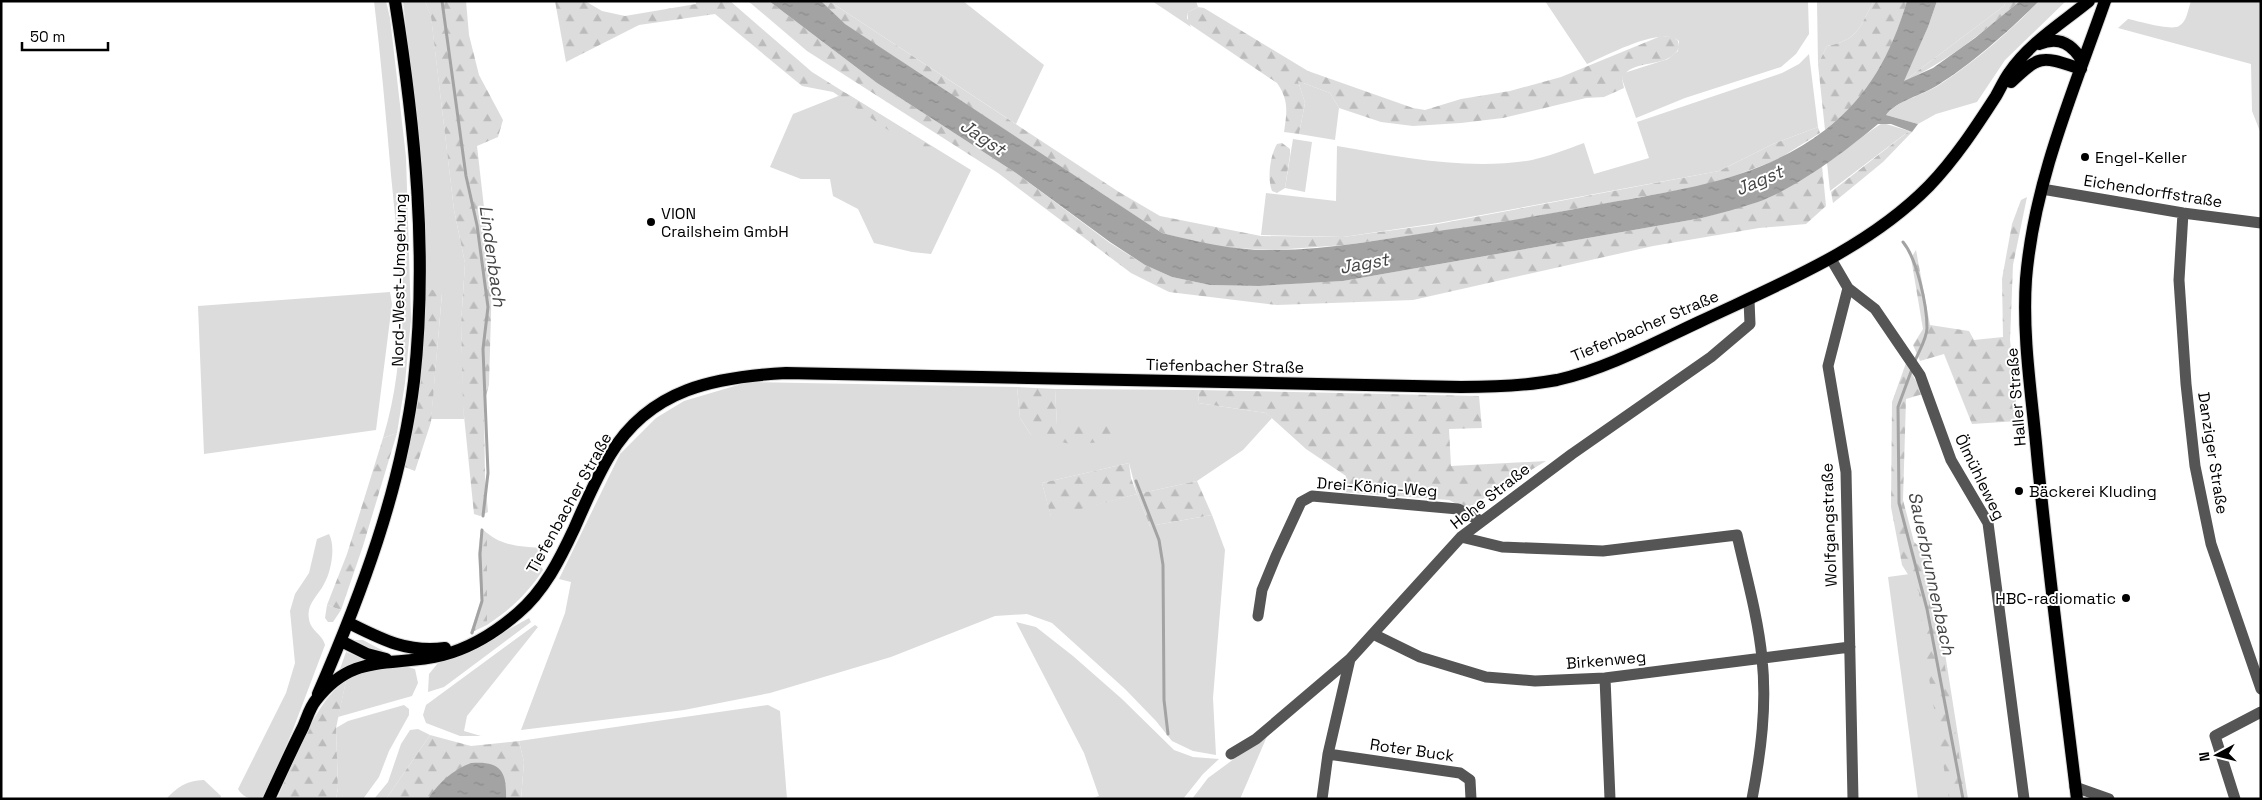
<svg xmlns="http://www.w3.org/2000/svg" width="2262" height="800" font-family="'Space Grotesk',sans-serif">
  <defs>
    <pattern id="forest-firs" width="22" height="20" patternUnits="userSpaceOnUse" patternTransform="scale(1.25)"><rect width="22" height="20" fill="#dcdcdc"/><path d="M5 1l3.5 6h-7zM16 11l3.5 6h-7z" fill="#bbb"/></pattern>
    <pattern id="water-ripples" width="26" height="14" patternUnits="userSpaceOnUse" patternTransform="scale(1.25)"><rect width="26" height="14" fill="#a3a3a3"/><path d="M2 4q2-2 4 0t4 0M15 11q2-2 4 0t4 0" fill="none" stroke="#8b8b8b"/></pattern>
  </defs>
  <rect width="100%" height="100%" fill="#fff"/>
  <path fill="#dcdcdc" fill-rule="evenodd" d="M374,1H386L390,18L406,157L411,319L405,383L397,433L383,438C410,350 400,265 391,175C386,117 381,59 374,1Z
    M403,1H425L431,16L454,210L465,263L461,324L464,419H431L442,294L424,287L420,155Z
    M829,1H963L1044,65L1016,124Z
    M1152,1H1196L1198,7L1188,12L1187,18L1191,27Z
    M1545,1H1808L1809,34L1796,54L1781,67L1685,98L1636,118L1622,79L1624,73L1668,59L1678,51L1679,41C1662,25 1606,56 1587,64Z
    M1817,1H1874C1859,27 1859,40 1827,46L1818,64Z
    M1937,1H2006L2004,6L1903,82L1928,27Z
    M2039,1H2066L2005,60L1977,102L1936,114L1918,124L1886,115C1898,100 1922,96 1939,85C1971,65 2013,29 2039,1Z
    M2191,1H2261V134L2252,111L2251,64L2118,28L2128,19C2138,21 2171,31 2179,26C2187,22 2188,9 2191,1Z
    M1809,54L1818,127L1773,144L1719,171L1438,223L1343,237L1261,235L1266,193L1336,201L1337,146C1400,157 1469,171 1532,160C1550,156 1567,149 1584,143L1594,174L1649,158L1637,122L1782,73L1799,64Z
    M1298,81L1330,93L1339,108L1335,140L1299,134L1305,103Z
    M846,93L971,170L931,254L912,252L874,243L858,209L833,196L830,179H801L770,167L793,114Z
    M1883,123L1909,131L1830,191L1827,163C1836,157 1877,125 1883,123Z
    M1293,139L1312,142L1305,192L1285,188Z
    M390,292L392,304L376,430L204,454L198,306Z
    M748,382L1017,387L1020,418L1031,435L1129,425H1057L1055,389L1199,390L1198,403L1266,413L1272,418L1243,450L1197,481L1137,494L1150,526L1212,515L1225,550L1213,698L1216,755L1193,751L1172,741L1156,721L1125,689L1052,623L1027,614L995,616L891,657L770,693L684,710L521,730L565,613L571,582L559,579L620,454L656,418L684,401ZM1129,463L1137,494L1051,516L1042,483Z
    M487,533C504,547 524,547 545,548L539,562L543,570C528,593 510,610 487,625Z
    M329,534C336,547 331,572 324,584C318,596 306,604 309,619C310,630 323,635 325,645L292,732L263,799C252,799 244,799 238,789L286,693L295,663L290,611L295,594L309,573L317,539Z
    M1932,571L1968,799H1918L1888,577Z
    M327,605L341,610L333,622H328L325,618Z
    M529,618L531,622L444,687L428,692L429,674L438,663L475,648Z
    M1016,622L1036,627L1073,656L1122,699L1174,750L1193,757L1219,759L1203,774L1183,799H1090L1099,796L1084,753Z
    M535,625L538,627L467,716L464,731L481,736H460L426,723L423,715L426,705Z
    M354,640H363L391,655L372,650Z
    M346,652L364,659L340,669Z
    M404,666L415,669L418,683L412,696L338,717L346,681L361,671Z
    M404,705L409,709V715L389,751L379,777L363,799H336L338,788L336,728L348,721Z
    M768,705L780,711L787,799H521L524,762L519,741Z
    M418,729L430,735L386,799H374L388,782L401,744L410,730Z
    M1268,734L1240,799H1192L1208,778Z
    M204,780L221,796L220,799H166C179,786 186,781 204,780Z"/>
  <path fill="url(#forest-firs)" d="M425,1H466L469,35L479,75L503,120L498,137L477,146L492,278L489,385L484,403L485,479L488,512L480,516L474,514L463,406L461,324L465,263L454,210L431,17Z
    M555,1H585L602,11L625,16L696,4V1H730L812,72L932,147L933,156L929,158L833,92L802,86L715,14L639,25L566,62Z
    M748,1H769L877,83L1016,173L1110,243L1145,265L1172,277L1210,285L1259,286L1343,281L1702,218L1760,201L1822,166L1826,206L1806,224L1759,228L1653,246L1413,300L1277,305L1169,292L1131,273L998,173L807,51Z
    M821,1H829L1119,192L1160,216L1261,236L1343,237L1438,224L1719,171L1773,144L1818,127L1820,133L1777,160L1712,184L1499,223L1345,245L1274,250L1216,247L1162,233L844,24Z
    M1874,1H1907C1899,28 1884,68 1867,90C1855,105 1840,117 1825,130L1818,64L1827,46C1859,40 1859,27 1874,1Z
    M2006,1H2020C1983,32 1947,62 1903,82L2004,6Z
    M1198,7L1204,8L1308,71L1413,108L1425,110L1461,99L1510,91L1561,77L1661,36L1674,37L1678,41L1679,47C1671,70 1630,57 1622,79L1624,88L1604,97L1586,98L1503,118L1461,123L1413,126L1381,122L1339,108L1330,93L1298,81L1305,103L1299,134L1284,132C1287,112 1289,100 1277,83L1188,23V12Z
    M1909,131L1912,132L1883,162L1833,203L1831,192Z
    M1282,143L1290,149V155L1285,188L1277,193L1272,191C1267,178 1270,156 1277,144Z
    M2027,197L2013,265L2010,340L2018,421L1972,424L1944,354L1920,361L1913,345L1923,329L1911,258L1916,250L1930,325L1969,331L1974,340L2003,337L2002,279L2012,224L2021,200Z
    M424,287L442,293L431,422L415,471L402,466L422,360Z
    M1906,363L1923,394L1906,399L1903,500L1914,542L1927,554L1966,799H1949L1924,648L1919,592L1902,565L1891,507L1892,402Z
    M1017,387L1055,389L1057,425H1130L1106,442L1070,444L1031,435L1020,418Z
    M1199,390L1479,396L1482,428L1449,429L1451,466L1546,461L1466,509L1449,500L1342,492L1346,476L1306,449L1266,413L1198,403Z
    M397,433L363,546L341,610L327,605L347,554L383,438Z
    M1129,463L1131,478L1137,494L1197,481L1212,515L1150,526L1137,494L1051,517L1042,483Z
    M481,528L487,533V625L470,633L481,601L478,554Z
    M346,681L336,728L338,788L336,799H277C291,768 316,698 346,681Z
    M430,735L471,746L519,741L524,762L521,799H386Z"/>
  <path fill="url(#water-ripples)" d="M769,1H821L845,24L1162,233C1199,242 1235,251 1274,250C1331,250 1389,238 1445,230C1500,223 1553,213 1607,203C1684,189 1761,179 1825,130C1869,96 1891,54 1907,1H1937L1928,27L1904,81L1933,68L1975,38L2020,1H2039C2014,27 1969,66 1938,85C1923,95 1896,101 1886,115L1918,124L1912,132L1891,124H1878C1846,151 1798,187 1758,202C1740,208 1721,213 1702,218L1343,281L1259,286L1210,285L1172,277L1145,265L1110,242L1016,173L877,83Z
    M471,763C500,761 507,770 506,799H428C439,782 453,770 471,763Z"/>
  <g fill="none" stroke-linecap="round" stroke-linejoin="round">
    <path stroke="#a3a3a3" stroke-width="3" d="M442,1L466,176L477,225L488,307L483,349L488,473L483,516
      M1903,242C1917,259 1927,305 1927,328C1927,338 1919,351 1915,361
      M1912,369L1898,407L1899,503L1927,609L1963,799
      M1136,481L1159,540L1163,565L1164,700L1168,734
      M472,633L482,601L480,554L482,530"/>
    <defs>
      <path id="major" d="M2039,44C2060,35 2073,45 2083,62
        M2011,82C2041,54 2041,56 2081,69
        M349,623C381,639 407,653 445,648
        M341,641L367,654L386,659
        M318,694C361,595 401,489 414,381C428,255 415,126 395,1
        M269,799C280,775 291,751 303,727C307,718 310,707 316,700C354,651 391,668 443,655C470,648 496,632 518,613C544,591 560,559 574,529C585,504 596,478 610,455C650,388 716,377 786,373L1461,387C1493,387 1525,386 1557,380C1606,369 1654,343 1699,322C1779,284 1866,250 1929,186C1955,159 1976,127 1996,96C2000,89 2004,80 2009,73C2028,44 2062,23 2089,1
        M2077,799C2063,684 2048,569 2037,454C2032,397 2022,337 2026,279C2034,182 2073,92 2105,1"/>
    </defs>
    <use href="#major" stroke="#dbdbdb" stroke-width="14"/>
    <path stroke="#555" stroke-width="11" d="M2042,189L2183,213L2261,223
      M2183,213L2179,280L2186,384L2195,466L2211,544L2261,689
      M1831,259L1848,288L1828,366L1846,472L1853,799
      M1848,288L1875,309L1920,375L1951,460L1988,523L2024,799
      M1461,537L1502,547L1603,551L1737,535C1746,575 1758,617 1762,658C1767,706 1761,752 1752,799
      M1258,616L1262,590L1276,556L1301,502L1312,496L1458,509L1481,521
      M1373,634L1420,657L1486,677L1535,681L1605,678L1850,647
      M1605,678L1610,799
      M1231,754L1256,739L1350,659L1461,537L1572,454L1711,357L1750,324L1749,300
      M1328,754L1460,773L1470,780L1471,799
      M2075,787L2109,799
      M1322,799L1328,754L1350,659
      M2235,799L2215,736L2261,712"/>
    <use href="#major" stroke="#000" stroke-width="12"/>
  </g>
  <g fill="#000" stroke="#fff" stroke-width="2">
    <circle cx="2085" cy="157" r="5"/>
    <circle cx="651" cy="222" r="5"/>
    <circle cx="2019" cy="491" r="5"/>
    <circle cx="2126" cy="598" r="5"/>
  </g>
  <g text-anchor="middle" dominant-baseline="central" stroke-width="4" stroke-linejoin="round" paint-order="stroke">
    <g font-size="16" fill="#000" stroke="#fff" text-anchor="start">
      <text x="2095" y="157">Engel-Keller</text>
      <text x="661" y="213">VION<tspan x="661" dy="18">Crailsheim GmbH</tspan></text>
      <text x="2029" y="491">Bäckerei Kluding</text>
      <text x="2116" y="598" text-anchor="end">HBC-radiomatic</text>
    </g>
    <g font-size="16" fill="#000" stroke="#fff">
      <text transform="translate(2153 191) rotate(9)">Eichendorffstraße</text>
      <text transform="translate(399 280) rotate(-89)">Nord-West-Umgehung</text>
      <text transform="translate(1645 326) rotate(-23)">Tiefenbacher Straße</text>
      <text transform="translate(1225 366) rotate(1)">Tiefenbacher Straße</text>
      <text transform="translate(2016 397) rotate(-95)">Haller Straße</text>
      <text transform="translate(2213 453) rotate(81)">Danziger Straße</text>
      <text transform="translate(1980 477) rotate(64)">Ölmühleweg</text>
      <text transform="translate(1377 487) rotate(4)">Drei-König-Weg</text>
      <text transform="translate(1490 496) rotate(-38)">Hohe Straße</text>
      <text transform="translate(569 503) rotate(-61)">Tiefenbacher Straße</text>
      <text transform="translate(1829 525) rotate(-92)">Wolfgangstraße</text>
      <text transform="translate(1606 660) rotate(-5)">Birkenweg</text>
      <text transform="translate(1412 750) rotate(8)">Roter Buck</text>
    </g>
    <g font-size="18" font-style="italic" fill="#444" stroke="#fff">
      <text transform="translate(983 137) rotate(34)">Jagst</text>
      <text transform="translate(1759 180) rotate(-23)">Jagst</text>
      <text transform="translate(493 256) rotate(82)">Lindenbach</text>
      <text transform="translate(1364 263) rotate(-10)">Jagst</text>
      <text transform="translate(1932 573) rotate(78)">Sauerbrunnenbach</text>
    </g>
  </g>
  <rect width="2262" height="800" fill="none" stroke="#000000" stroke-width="5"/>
  <g transform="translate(2217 755) rotate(263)" stroke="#ffffff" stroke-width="4" paint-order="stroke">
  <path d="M0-4L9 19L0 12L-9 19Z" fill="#000000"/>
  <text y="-8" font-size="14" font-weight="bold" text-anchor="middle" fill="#000000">N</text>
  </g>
  <path d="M22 42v8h86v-8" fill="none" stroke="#000000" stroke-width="2.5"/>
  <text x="30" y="42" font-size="15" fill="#000000" stroke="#ffffff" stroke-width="4" paint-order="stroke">50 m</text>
</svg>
